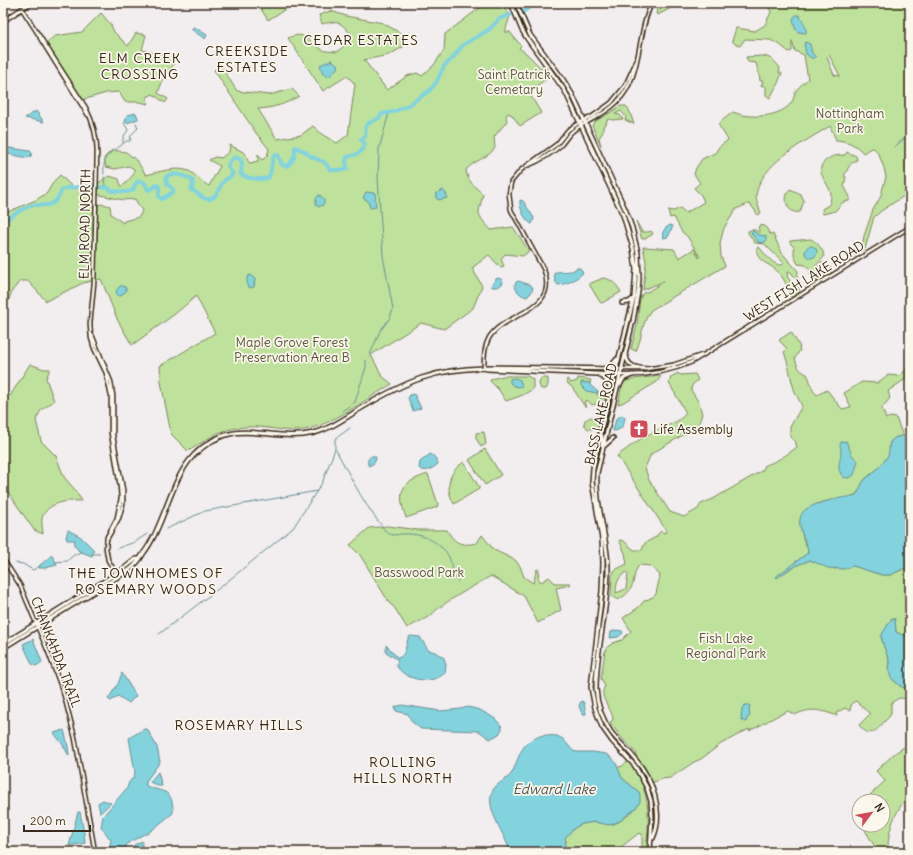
<svg xmlns="http://www.w3.org/2000/svg" width="913" height="855" font-family="Delius,sans-serif">
  <rect width="100%" height="100%" fill="#f2edee"/>
  <filter id="ink" filterUnits="userSpaceOnUse"><feTurbulence type="fractalNoise" baseFrequency=".025" numOctaves="2"/><feDisplacementMap in="SourceGraphic" scale="8" xChannelSelector="R" yChannelSelector="G"/><feConvolveMatrix kernelMatrix="1 2 1 2 8 2 1 2 1" color-interpolation-filters="sRGB"/></filter>
  <g filter="url(#ink)">
    <path fill="#bee29c" stroke="#7c865d" fill-rule="evenodd" d="M257,3H295L268,20Z
      M658,3H680L658,15L656,14Z
      M766,3H910V192L881,211L874,217L865,249L861,251L864,236L873,210L880,198L886,177L884,168L879,155L874,148H871L863,153C856,144 847,141 836,140L830,126C805,142 760,163 756,196C756,201 759,208 761,213L758,215L751,205L748,204L736,209L724,228L720,243L721,256L725,266L651,310C641,324 643,336 636,351L631,349L637,325L640,298L643,293L649,291L664,281L643,290L646,262L643,247L674,249L679,258L694,249L699,258L700,257L687,236L682,232L674,217L670,218L668,210L674,211L680,208L686,213L704,202L701,195L694,188L700,183L694,174L696,168L702,159L715,153L719,147L728,140L718,124L733,112C749,119 781,118 792,102C794,99 794,94 796,91C799,86 804,83 808,79L804,55L795,51L792,41V51L789,52L779,44L770,40L745,39L740,46L735,44L732,41L736,28L755,31L765,25L771,12L768,6ZM829,55L840,76L834,75L827,57Z
      M494,6L505,8L510,16L505,32H510L521,46L519,48L527,54L550,77L528,91L541,113L520,126L512,115L508,113L506,116L507,121L494,137L495,148C487,159 474,160 466,170C467,181 475,187 483,194C482,200 480,205 479,211C478,217 487,225 491,230L513,227L529,251L523,256L505,254L501,259L504,266L501,268L489,255L472,268L482,286L473,308L444,329L421,323L371,355L382,376L392,384C368,398 330,426 304,430C284,433 264,425 246,427C234,428 221,430 211,437C203,441 196,447 188,451L171,434L161,382L160,366L215,333L196,296L175,314L132,345L118,321L101,279L83,283L46,301L28,281H20L12,291L3,315V214L36,200L47,193L54,181L60,175C64,178 68,184 72,186C91,196 94,184 109,176L119,179L121,186L124,185L134,174V169L129,166L115,169L106,167L104,158L112,150L126,152L137,161L146,175C159,172 176,166 189,171C193,173 203,183 209,186L220,166L209,160L215,157L221,158L229,152L230,145L245,153L248,161L250,163L258,161V154L262,160L267,156L269,149L256,133L214,70L221,66L237,91L269,95L292,89L299,96C286,104 274,108 258,109L277,139L301,135L313,126L323,135L337,143L348,135L355,84L347,76L323,91L288,38C305,30 308,41 321,49C325,52 332,51 337,52L347,43L350,33C340,21 336,21 322,24L319,15L331,11L346,16L383,23L402,34L403,47L389,55L364,60L387,90L407,76L417,73L422,76L434,65L444,50L445,34L481,7ZM94,195H101L123,200L135,199L142,211L139,217L124,221L123,223L111,214L110,206L107,205L98,204L97,240H96L93,233Z
      M101,13L111,25L114,32L128,46L136,33L146,35L142,50L163,55L174,64L164,77L158,93L168,99L165,103L153,94L147,97L148,104L140,102H125L119,92L106,93L82,100L46,43L55,36L82,32Z
      M762,56C771,57 775,61 780,68L779,73H782L778,83L770,98L766,95V87L764,85L761,86L763,81H760C760,74 757,69 756,63L748,62L746,57Z
      M621,106H626L629,110L634,124L625,120L626,117L621,111L615,114L620,115L623,119L612,120L609,119L607,120L606,124L603,126V132L599,138L601,146L592,125L596,121Z
      M847,152L856,156L857,160C848,164 849,168 844,176L846,177L844,186L850,197L849,201L843,202L835,211L823,214L822,209L830,204C830,202 831,198 831,195C830,183 813,172 825,161C831,156 837,155 845,155Z
      M790,189L801,194L804,201L800,212C787,215 782,198 790,189Z
      M636,221L642,232H649L650,231L652,232L653,234L645,239H642Z
      M760,225L765,226L770,234H773L782,253L798,271L797,277L800,283L799,284L791,272H788L787,276L794,287L799,288V293L792,297L790,296C789,289 783,276 777,271C770,263 755,262 757,248L759,247C765,254 773,266 782,265L784,263C778,256 770,251 765,244L755,243L748,233V231C753,229 755,229 760,233L758,227Z
      M811,239C817,242 824,250 824,257L815,267L818,269L821,267V263H826L831,268V273C822,280 810,287 810,269L805,265L798,264L794,256V247L790,243V241Z
      M603,278C612,279 616,284 621,292L602,303L600,302L589,284Z
      M791,332L800,347L799,348L800,350L795,358C797,366 799,371 807,374C812,383 810,389 817,395L827,390L842,409L851,407L844,393L862,382L877,383L888,375L899,376L907,369L910,363V376L888,391L890,398L882,408L886,419L890,417L896,418L903,436C899,437 895,437 892,440C887,444 891,450 889,455C886,463 872,473 865,479C861,483 861,490 856,494C849,501 821,499 813,506C808,511 804,518 800,523L803,539L808,549V553L790,566L785,572L795,566L810,560L835,569L853,566L882,575H890L910,566V635H902L896,632L895,619L892,618L881,637L884,647L889,660L888,668L893,680L899,685L910,691V699L899,698L891,703V714L889,717C878,727 872,742 859,725L870,714L856,701L852,703L850,710H848L845,708L836,713L837,716C822,710 810,707 795,715L788,711C774,716 763,725 749,731V729L721,744L701,759L694,762L670,778L662,779L643,786C650,807 649,826 646,848L642,847V834L639,833L621,847L611,852H560L566,842L565,838C574,825 585,821 601,823C605,824 610,825 613,824C622,822 630,813 636,808L639,792L622,778L618,769L620,766L621,767L637,754L620,736L610,722L613,720C613,708 597,698 605,686L601,678L605,651L607,650L606,648L613,643L622,640L631,631L623,618L639,607L644,601L653,597L656,594L660,575L650,566L640,565C634,570 635,576 633,583C631,591 625,596 618,600L611,596L612,575L615,570L627,564L625,553L619,540L624,541L634,550H642L645,543L656,537L658,534L661,531L665,533L666,530L617,456C629,447 644,436 657,430C667,425 679,423 686,413L669,383L671,377L678,373L680,375L695,374L698,380L692,385L691,390L699,403L702,414L698,426L651,454L645,468L649,480L670,512L684,517L698,509L701,504L713,499L763,470L765,465C776,462 787,455 797,447L795,441L790,437V427L802,406C799,400 796,395 794,389C790,377 789,364 784,352L787,349L779,340ZM626,572L628,574L626,589L616,593C616,583 618,578 626,572Z
      M30,364L44,369H50L46,378L54,401L41,410L36,420L41,441L56,456L64,477L75,490L82,501C68,500 47,502 42,518C41,522 43,530 43,534L34,530L3,485V387L4,390L10,396Z
      M503,376H527L533,379V389L523,395L506,401L499,390L490,381L491,379Z
      M661,376L657,382L622,403L618,404C620,398 620,388 624,383C628,378 653,377 661,376Z
      M541,378H548V385L546,389H541L539,384Z
      M578,378L591,380L590,383L583,382L589,391L597,393L601,399L599,394L602,392H606L597,429H588L584,424L585,420L591,417L597,420L601,406L596,404L592,405L587,400L584,402L586,406L585,407L572,387L568,384L566,380L568,379L571,383L577,381Z
      M484,432L486,444L481,447L476,438V433Z
      M485,449L501,475L485,485L469,460Z
      M464,462L479,487V489L454,504C445,488 448,472 464,462Z
      M428,474L438,504L437,507L406,518C397,491 400,483 428,474Z
      M388,526L418,530H447C455,544 461,546 477,543L482,535L494,550L515,560L520,566L524,577L533,583L537,569L539,570L538,578L541,582L549,577L555,583H570V585L556,588L561,610L538,623L524,596L491,576C481,582 435,607 432,615L407,628L394,607L390,604L360,555L350,545L369,528Z
      M910,743V796C895,808 887,833 888,852H878L865,830L866,825H883V801H877L870,795L885,781L876,771L895,753Z"/>
    <path fill="#83d3df" stroke="#668f92" d="M796,15H799C802,20 807,27 806,33L798,32L795,28L793,19Z
      M194,27L207,35L205,39L191,29Z
      M805,42L810,44L812,53L816,57L815,58H811L806,54L804,43Z
      M332,60L339,66L329,77L323,74L320,65Z
      M36,111L44,122L25,118Z
      M136,113L138,118V119L127,123L125,122L127,115Z
      M3,147L30,151L32,153L31,156L28,158L3,153Z
      M443,190L447,195V198L438,200L436,198V194Z
      M366,192L375,193L376,207L370,208L368,201L363,198Z
      M319,195L321,196L324,200V204L319,207L316,205V199Z
      M520,200L523,201L534,218L532,224C525,221 519,208 520,200Z
      M670,225L673,226L668,237L663,238C661,232 665,228 670,225Z
      M752,231H753L759,235L766,236V241L763,243L758,242L751,233Z
      M805 252a6 6 0 1 1 12 0a6 6 0 1 1-12 0Z
      M577,268H580L583,273C575,280 568,284 558,285L555,281L554,273L556,272L572,271Z
      M250,275L255,279L254,287L251,288L247,286V277Z
      M497,278L502,279L503,283L498,287H492L491,285Z
      M518,281L531,285L533,288L531,293L527,297C521,296 514,290 515,283Z
      M120,286H123L126,288V291L121,296H118L116,291Z
      M515,378L520,380L522,386C518,388 513,386 510,383V379Z
      M581,382L590,383V385L598,392L601,398L597,393L586,391L581,386Z
      M414,394L421,408L413,411L408,398L410,395Z
      M622,415L625,417C624,424 622,431 613,431L616,419Z
      M910,420V566L890,575H882L853,566L843,569L828,568L810,560L795,566L794,568H791L777,578L776,577L778,575L808,553C809,542 793,526 803,512C809,504 838,498 848,497C851,496 851,497 854,496C860,493 860,485 864,481C866,478 868,477 871,475C876,470 883,464 887,457C891,452 887,445 892,440C896,436 901,437 906,435Z
      M846,441L852,455L858,461L854,475L849,478L843,477C835,467 841,462 841,452C841,447 839,446 841,442Z
      M430,454C435,456 436,459 438,464C433,468 425,474 419,468L420,462Z
      M372,456H375L376,459L374,463L369,466L368,465C367,460 368,458 372,456Z
      M68,530L81,537L94,550L92,556L79,551L74,545L75,540H67L66,537Z
      M52,555L57,565L45,568H39L40,565Z
      M892,618L895,619L896,632L902,635H910V691L899,685L891,678L889,671V660L884,647L881,636Z
      M617,630L622,631L623,633L618,637L610,638L611,632Z
      M410,636L420,637L428,650L435,652L444,658L446,665L445,673C432,685 405,681 396,665L398,660L386,652V645L398,658C408,655 404,643 410,636Z
      M33,639L42,662L36,666L32,664L23,644Z
      M122,673L136,696L129,703L118,696L111,701L108,699L118,684Z
      M582,701L584,703L586,714H582L579,706L580,703Z
      M402,705L440,711L461,709L468,707L480,710L494,718L501,725L502,729L499,734L490,739L479,731L421,729L412,722L408,714L396,711L395,707Z
      M745,705H749L750,706L749,710L750,716L747,718L746,722L741,720L742,708Z
      M144,729H147L157,747L160,762L146,781V786C165,793 173,789 173,813L147,834H144L127,844L124,852H108L111,840L101,827L103,816L127,788L129,782L134,777L135,772L129,738Z
      M64,730L68,746L69,756L63,745L54,733Z
      M543,735L557,736L563,739L573,751L577,752H593L606,754L612,758L616,763L622,778L639,792L640,795V802L636,808L620,821L609,825L594,822L582,824L573,829L565,838C567,844 564,848 560,852H510C506,835 485,810 492,792C496,782 509,780 513,771C521,752 521,742 543,735Z
      M158,772L162,786H158L150,782Z
      M103,800L111,803L100,813L98,803Z
      M78,812H80L84,833L85,843L69,846Z
      M142,841V848L138,852H131L134,845Z"/>
    <g fill="none" stroke-linecap="round" stroke-linejoin="round">
      <path stroke="#668f92" stroke-width="1" d="M123,143C122,137 125,135 128,130L124,123
        M894,147L910,134
        M104,174C102,151 112,155 126,141H130L131,135L138,128L136,123
        M104,177L105,187
        M369,357L380,331L390,318L393,309L383,256L378,177L379,149L389,113
        M342,411L355,402L366,367V360
        M336,450C349,474 361,499 378,521C382,525 384,532 390,534C394,536 398,534 402,534C417,533 430,537 441,547C455,558 449,572 458,582
        M166,529L205,511L317,491
        M118,548L135,542L147,534
        M92,554H100
        M55,562L67,561L74,555L81,552
        M16,563L23,564L33,570L40,566
        M3,572L4,571
        M159,634L218,589L293,528L322,483L335,449V439L350,428"/>
      <path stroke="#83d3df" stroke-width="4" d="M523,12L535,3
        M99,187L109,188L111,191L128,192L133,190L136,183L139,181L145,183L148,190L155,187L156,185L159,186V197L162,199L173,192V189L167,184L166,177C172,171 186,176 192,180L193,185L191,190C198,192 199,196 204,198C216,203 218,189 223,182C226,178 230,178 233,174L229,169L228,165L231,160L235,157L240,159L242,163L241,174C248,179 260,180 268,178C273,171 270,163 274,156L278,155L282,165L287,166C294,161 295,156 295,147L304,151L312,157L324,162L331,170H342L347,169L346,161L347,157C355,156 363,152 365,144L361,139L365,137L366,126L369,123L379,118L382,114L393,112L407,106L429,91L436,83L444,66L452,59L463,45L490,29L499,19L510,15
        M3,222C12,215 20,210 30,206C33,204 36,205 39,205C53,207 57,201 62,190L67,188L94,186"/>
      <defs>
        <path id="tertiary" d="M22,9L86,108C93,122 97,136 97,152L94,283L90,324L91,338L94,348L106,373L111,396V433L120,486L121,498L117,518L107,537L106,548L108,560L118,577
          M40,38L88,115
          M529,165C539,161 552,153 560,146C565,141 568,134 574,130C588,120 605,115 617,102C643,76 636,34 652,3
          M92,335L111,382L113,396V436L123,490V504L119,518L107,539
          M484,368C484,358 484,347 489,338C505,311 559,313 544,270L511,210L509,194L511,182L521,170L557,144L568,130L577,124L593,116L611,103L625,86L636,62
          M621,369H640
          M645,369L673,365L702,355
          M620,375C645,376 669,372 692,362L910,227
          M3,559L20,585L49,654L64,695L75,738L95,852"/>
        <path id="secondary" d="M511,3L521,28L526,37L565,91L623,215L633,248L636,269L634,297L600,434L593,468L592,482L602,539L603,563L602,591L591,687L595,708L602,727L612,741L635,766L647,788L651,801L652,816L650,852
          M516,3L530,35L562,78L572,94L626,211L632,228L638,253L639,278L638,292L633,321L597,473C595,506 608,537 608,570C608,610 596,649 596,689C597,704 602,719 611,732C618,742 628,749 635,759C653,779 664,813 653,838
          M3,21L31,3
          M622,303L629,302L633,299
          M626,355C627,367 637,368 647,369
          M484,368L487,369L620,375
          M607,368L612,365L617,359
          M600,375L607,381L611,390
          M620,385L623,379L632,375
          M600,434L602,436V445
          M604,446L613,438
          M3,644L122,570L136,559H140
          M3,648L129,570C136,565 139,561 143,554C165,525 170,480 194,455C235,413 270,444 314,433C333,428 349,415 365,406C407,381 435,369 484,368L487,367L618,369"/>
      </defs>
      <use href="#tertiary" stroke="#3b2a1e" stroke-width="5.5"/>
      <use href="#secondary" stroke="#3b2a1e" stroke-width="6"/>
      <use href="#tertiary" stroke="#fbf7ec" stroke-width="2.5"/>
      <use href="#secondary" stroke="#fbf7ec" stroke-width="3"/>
    </g>
  </g>
  <defs>
    <symbol id="church-square" viewBox="-11 -11 22 22"><rect x="-9" y="-9" width="18" height="18" rx="4" fill="#d1495b" stroke="#fbf7ec"/><path d="M-1.2-6h2.4v3.5h3.3v2.4h-3.3V6h-2.4V-.1h-3.3v-2.4h3.3Z" fill="#fff"/></symbol>
  </defs>
  <g fill-rule="evenodd">
    <use href="#church-square" x="628" y="418" width="22" height="22"/>
  </g>
  <g text-anchor="middle" dominant-baseline="central" stroke-width="3.5" stroke-linejoin="round" paint-order="stroke">
    <g font-size="13" fill="#5c583e" stroke="#fbf7ec">
      <text x="514" y="74">Saint Patrick<tspan x="514" dy="15">Cemetary</tspan></text>
      <text x="850" y="113">Nottingham<tspan x="850" dy="15">Park</tspan></text>
      <text x="292" y="342">Maple Grove Forest<tspan x="292" dy="15">Preservation Area B</tspan></text>
      <text x="419" y="572">Basswood Park</text>
      <text x="726" y="638">Fish Lake<tspan x="726" dy="15">Regional Park</tspan></text>
    </g>
    <g font-size="13" fill="#3b2a1e" stroke="#fbf7ec">
      <text transform="translate(85 224) rotate(-89)">ELM ROAD NORTH</text>
      <text transform="translate(804 281) rotate(-32)">WEST FISH LAKE ROAD</text>
      <text transform="translate(601 414) rotate(-77)">BASS LAKE ROAD</text>
      <text transform="translate(56 652) rotate(69)">CHANKAHDA TRAIL</text>
    </g>
    <g font-size="13" fill="#3b2a1e" stroke="#fbf7ec" text-anchor="start">
      <text x="653" y="429">Life Assembly</text>
    </g>
    <g font-size="14" letter-spacing="1" fill="#3b2a1e" stroke="#fbf7ec">
      <text x="361" y="40">CEDAR ESTATES</text>
      <text x="247" y="51">CREEKSIDE<tspan x="247" dy="16">ESTATES</tspan></text>
      <text x="140" y="58">ELM CREEK<tspan x="140" dy="16">CROSSING</tspan></text>
      <text x="146" y="573">THE TOWNHOMES OF<tspan x="146" dy="16">ROSEMARY WOODS</tspan></text>
      <text x="239" y="725">ROSEMARY HILLS</text>
      <text x="403" y="762">ROLLING<tspan x="403" dy="16">HILLS NORTH</tspan></text>
    </g>
    <g font-size="14" font-style="italic" fill="#4d544e" stroke="#fbf7ec">
      <text x="554" y="789">Edward Lake</text>
    </g>
  </g>
  <rect width="913" height="855" fill="none" stroke="#fbf7ec" stroke-width="16"/>
  <rect x="8" y="8" width="897" height="839" fill="none" stroke="#3b2a1e" stroke-width="1.5" filter="url(#ink)"/>
  <g transform="translate(871 813) rotate(58)"><circle r="19" fill="#fbf7ec" stroke="#aea59a"/>
  <path d="M0-3L7 15L0 10L-7 15Z" fill="#d1495b"/>
  <text y="-6" font-size="11" font-weight="bold" text-anchor="middle" fill="#3b2a1e">N</text>
  </g>
  <path d="M24 825v6h66v-6" fill="none" stroke="#3b2a1e" stroke-width="2"/>
  <text x="30" y="825" font-size="12" fill="#3b2a1e" stroke="#fbf7ec" stroke-width="3" paint-order="stroke">200 m</text>
</svg>
